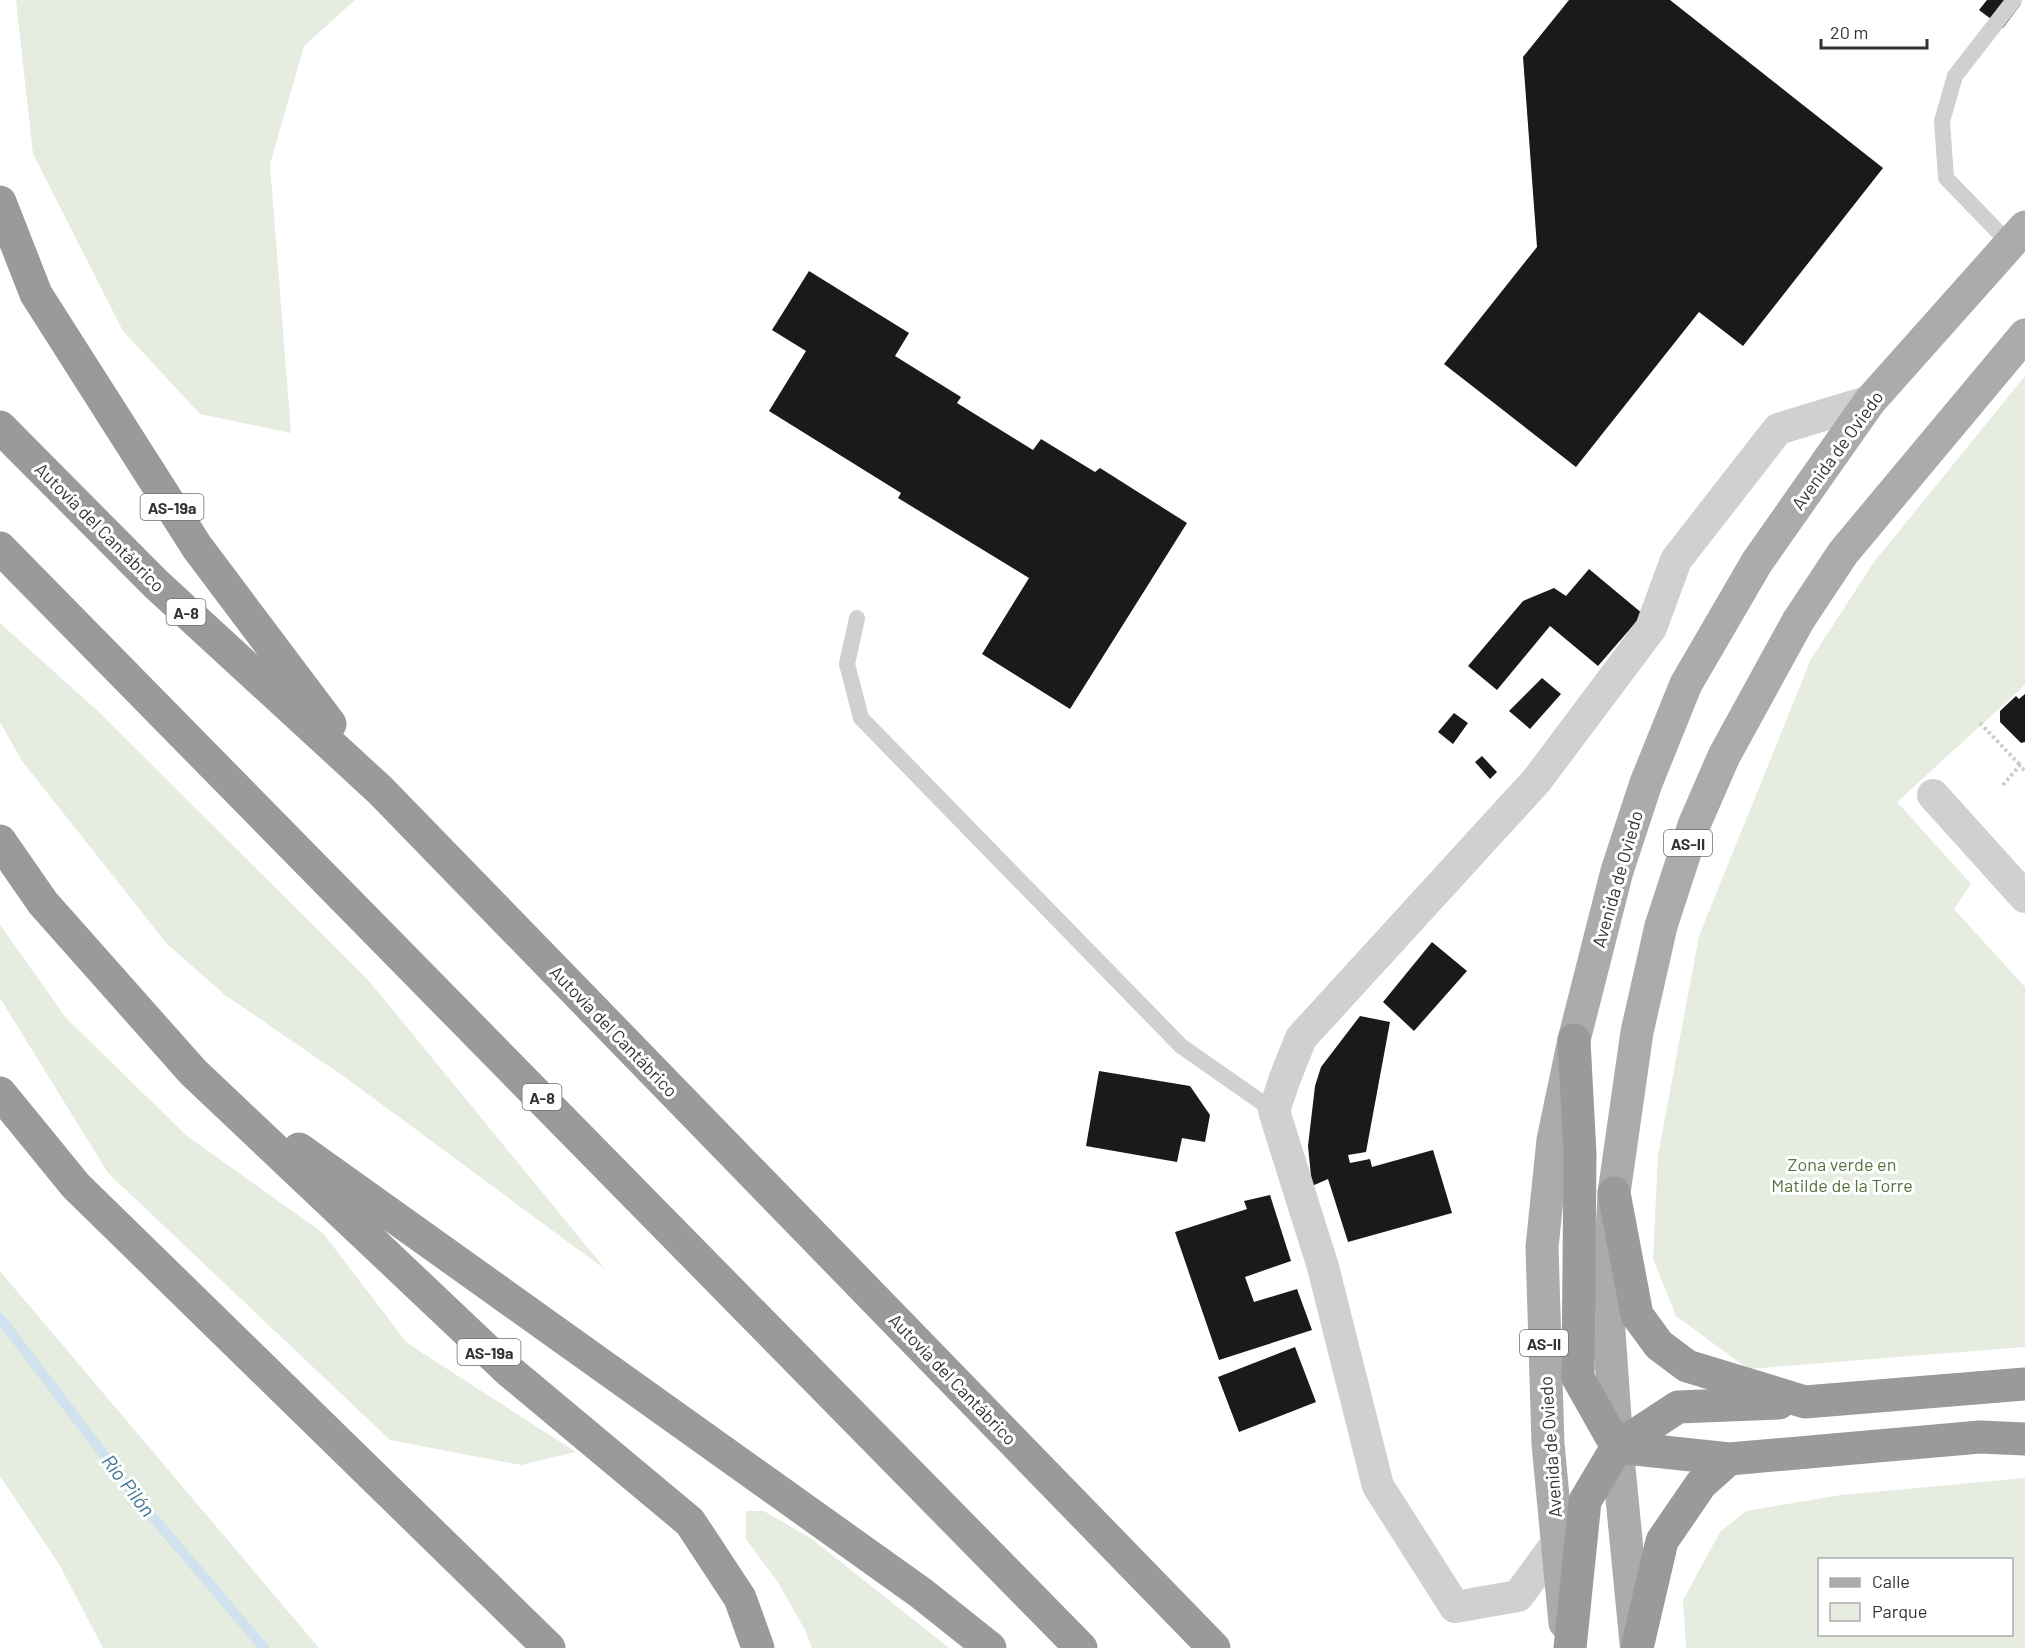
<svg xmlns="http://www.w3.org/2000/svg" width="2025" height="1648" font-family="Barlow,sans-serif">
  <rect width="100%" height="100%" fill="#fff"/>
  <path fill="#e6ecdf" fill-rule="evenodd" d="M16,0H355L304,46L270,164L291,433L200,414L123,331L33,154Z
    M2025,376V685L1897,802L1971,884L1954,909L2025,987V1347L1748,1369L1676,1316L1653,1259L1658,1155L1699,936L1811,659L1874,562Z
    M0,623L102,715L369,981L606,1270L346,1078L225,995L167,944L22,761L0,722Z
    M0,925L66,1018L187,1136L323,1233L407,1343L576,1452L521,1465L390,1440L108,1173L0,998Z
    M0,1271L319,1648H103L59,1564L0,1476Z
    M2025,1478V1648H1686L1683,1600L1720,1532L1746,1511L1841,1495ZM1820,1560H2012V1634H1820Z
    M746,1511H764L812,1539L949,1648H812L805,1630L777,1581L746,1539Z"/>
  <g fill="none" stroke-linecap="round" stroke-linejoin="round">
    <path stroke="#cfe2ee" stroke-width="10" d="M0,1318L136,1497L264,1648"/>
  </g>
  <path fill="#1a1a1a" d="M1569,0H1670L1883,168L1743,346L1699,312L1576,467L1444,364L1537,247L1523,57Z
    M1987,0H2015L2021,4L2003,28L1979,10Z
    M809,271L909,333L895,356L961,397L957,403L1033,450L1041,439L1095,472L1100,468L1187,523L1070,709L982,654L1029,578L898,498L901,493L769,411L806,351L772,330Z
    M1589,569L1643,614L1598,666L1550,626L1497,690L1468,666L1523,601L1554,588L1566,596Z
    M1542,678L1561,694L1530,729L1509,711Z
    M2025,694V742L2021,743L2000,722V711L2016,696L2019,699Z
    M1454,713L1468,723L1453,744L1438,732Z
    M1482,756L1497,772L1490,779L1475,762Z
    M1432,942L1467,971L1414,1031L1383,1002Z
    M1360,1016L1390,1022L1366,1152L1348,1155L1350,1163L1370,1159L1372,1167L1433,1150L1452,1213L1348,1242L1328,1179L1312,1186L1308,1146L1315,1086L1321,1067Z
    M1099,1071L1190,1086L1210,1115L1205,1142L1182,1138L1177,1162L1086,1146Z
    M1270,1195L1291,1261L1245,1277L1254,1302L1297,1289L1312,1330L1219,1360L1175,1232L1247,1209L1244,1201Z
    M1295,1347L1316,1402L1239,1432L1218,1377Z"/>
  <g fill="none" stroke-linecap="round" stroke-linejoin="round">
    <path stroke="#cdcdcd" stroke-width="4" stroke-dasharray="3 3" stroke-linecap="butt" d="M1980,723L2020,765
      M2003,785L2020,765L2025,771"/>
    <path stroke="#d0d0d0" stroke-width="16" d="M2010,244L1946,178L1942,121L1955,76L2014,0
      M857,618L847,664L861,718L1181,1046L1274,1111"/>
    <path stroke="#d0d0d0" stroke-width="32" d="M1933,795L2025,897
      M1557,1543L1518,1596L1455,1607L1378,1486L1323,1267L1274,1111L1285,1078L1301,1038L1537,780L1651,628L1676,560L1778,429L1870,401"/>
    <path stroke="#ababab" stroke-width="33" d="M1565,1623L1548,1444L1542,1247L1553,1140L1574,1040L1617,871L1646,783L1686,684L1757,562L1870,401L2025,227
      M1636,1643L1617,1447L1608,1317L1614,1193L1637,1032L1661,926L1694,825L1724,756L1798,621L1843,553L2025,335"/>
    <path stroke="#9a9a9a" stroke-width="33" d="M0,202L36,294L197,547L330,724
      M0,427L156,584L380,790L1214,1648
      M0,548L1081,1648
      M0,841L43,903L193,1072L508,1370L690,1522L740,1598L758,1648
      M1574,1040L1580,1154L1578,1378L1617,1447
      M0,1093L76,1186L549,1648
      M299,1149L921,1593L990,1648
      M1614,1193L1637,1315L1659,1345L1687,1366L1805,1402L2025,1384
      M1617,1447L1729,1459L1980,1437L2025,1439
      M1570,1648L1585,1501L1617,1447L1678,1407L1779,1403
      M1637,1648L1662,1541L1701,1484L1729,1459"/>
  </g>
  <g text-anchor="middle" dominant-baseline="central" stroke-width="6" stroke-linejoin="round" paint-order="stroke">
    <g fill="#fff" stroke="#707070" stroke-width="1.5">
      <rect x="140.5" y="494" width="63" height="26" rx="4.5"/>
      <rect x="166.5" y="599" width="39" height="26" rx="4.5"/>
      <rect x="1664" y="830" width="48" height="26" rx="4.5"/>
      <rect x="522.5" y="1084" width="39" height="26" rx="4.5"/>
      <rect x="1520" y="1330" width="48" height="26" rx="4.5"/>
      <rect x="457.5" y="1339" width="63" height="26" rx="4.5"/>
    </g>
    <g font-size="16" font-weight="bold" fill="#333">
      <text x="172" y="507">AS-19a</text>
      <text x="186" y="612">A-8</text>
      <text x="1688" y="843">AS-II</text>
      <text x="542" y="1097">A-8</text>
      <text x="1544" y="1343">AS-II</text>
      <text x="489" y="1352">AS-19a</text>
    </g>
    <g font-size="18" fill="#333" stroke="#fff">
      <text transform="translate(1837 450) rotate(-54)">Avenida de Oviedo</text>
      <text transform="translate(100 527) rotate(45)">Autovía del Cantábrico</text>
      <text transform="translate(1617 879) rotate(-74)">Avenida de Oviedo</text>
      <text transform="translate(614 1031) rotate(46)">Autovía del Cantábrico</text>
      <text transform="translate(953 1379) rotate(46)">Autovía del Cantábrico</text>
      <text transform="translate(1550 1447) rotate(-94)">Avenida de Oviedo</text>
    </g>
    <g font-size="18" fill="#56703f" stroke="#fff">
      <text x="1842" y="1164">Zona verde en<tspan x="1842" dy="21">Matilde de la Torre</tspan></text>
    </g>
    <g font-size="20" font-style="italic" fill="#3f7597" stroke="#fff">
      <text transform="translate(129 1485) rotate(52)">Río Pilón</text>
    </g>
  </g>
  <rect x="1818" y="1558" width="195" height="78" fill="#ffffff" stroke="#adadad" stroke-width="1.5"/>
  <rect x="1830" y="1578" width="30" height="9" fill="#ababab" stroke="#adadad" stroke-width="1.5"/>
  <text x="1872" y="1588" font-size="18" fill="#333333">Calle</text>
  <rect x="1830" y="1603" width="30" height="18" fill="#e6ecdf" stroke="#adadad" stroke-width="1.5"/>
  <text x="1872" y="1618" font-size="18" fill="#333333">Parque</text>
  <path d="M1821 39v9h106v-9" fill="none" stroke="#333333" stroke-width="3"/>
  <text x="1830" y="39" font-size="18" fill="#333333" stroke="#ffffff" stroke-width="4.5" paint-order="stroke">20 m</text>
</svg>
